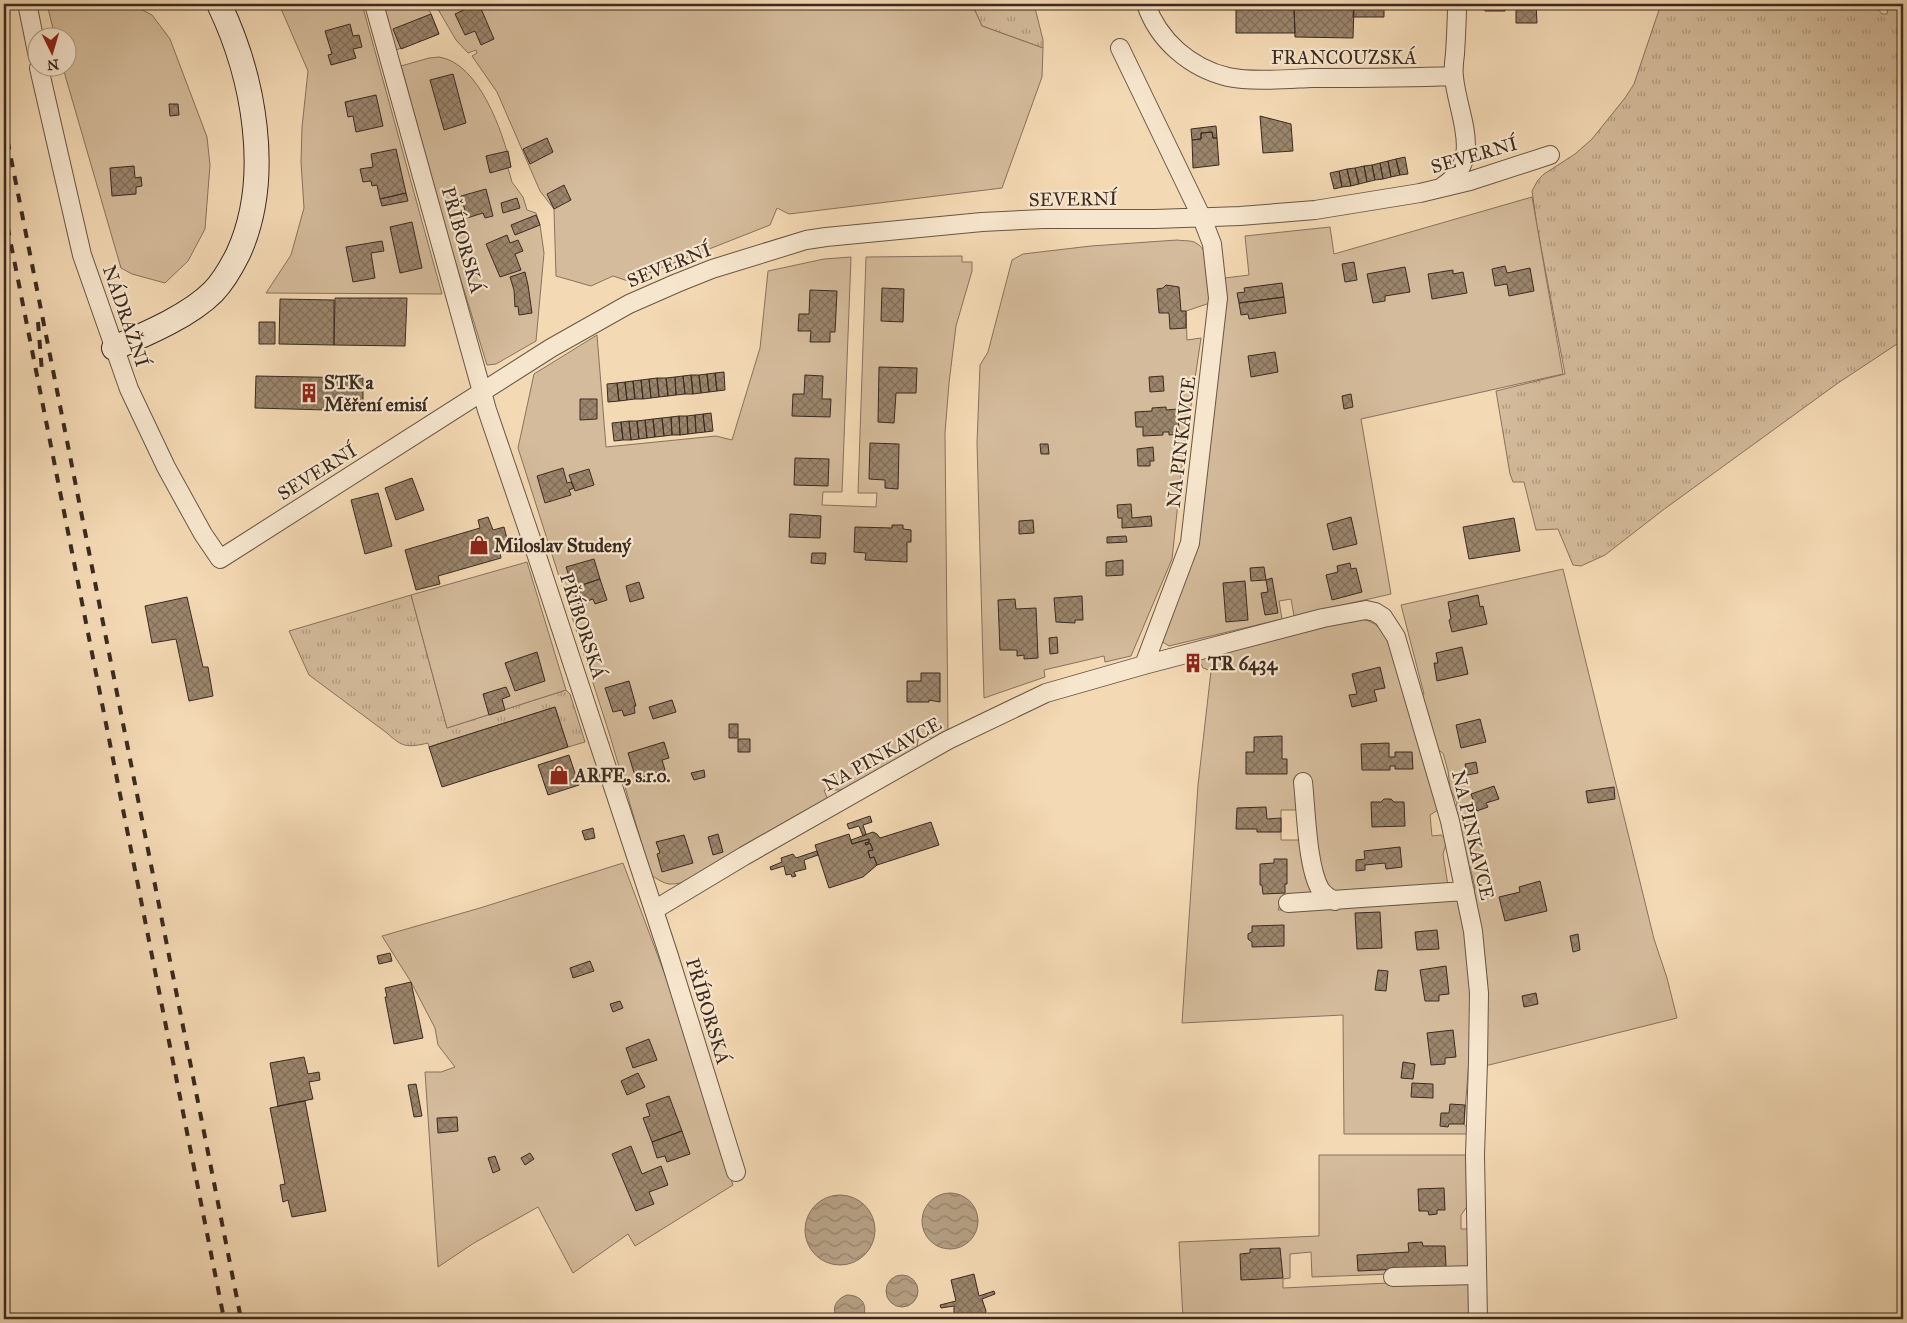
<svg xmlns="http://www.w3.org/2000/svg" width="1907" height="1323" font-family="'IM FELL Great Primer',serif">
  <defs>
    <pattern id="grass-tufts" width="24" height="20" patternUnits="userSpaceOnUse" patternTransform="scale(1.25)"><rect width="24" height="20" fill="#d4bb9b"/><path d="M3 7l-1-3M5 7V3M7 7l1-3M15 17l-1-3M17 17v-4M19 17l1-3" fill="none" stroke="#ad987e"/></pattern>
    <pattern id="water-waves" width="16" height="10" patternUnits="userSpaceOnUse" patternTransform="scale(1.25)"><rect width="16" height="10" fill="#b49e81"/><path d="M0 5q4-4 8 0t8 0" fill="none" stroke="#948169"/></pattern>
    <pattern id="building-cross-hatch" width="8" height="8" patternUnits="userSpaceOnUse" patternTransform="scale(1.25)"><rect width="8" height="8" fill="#9b856c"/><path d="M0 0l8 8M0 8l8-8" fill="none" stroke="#806d58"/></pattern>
  </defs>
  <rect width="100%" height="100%" fill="#f3d9b4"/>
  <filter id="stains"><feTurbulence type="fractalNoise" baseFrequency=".004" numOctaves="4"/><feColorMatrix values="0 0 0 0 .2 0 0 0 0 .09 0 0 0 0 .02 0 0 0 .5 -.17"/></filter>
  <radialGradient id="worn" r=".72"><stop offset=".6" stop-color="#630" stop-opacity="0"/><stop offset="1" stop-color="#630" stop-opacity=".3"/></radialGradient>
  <path fill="url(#grass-tufts)" stroke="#88725d" d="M972,4H1034L1043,40V48L982,26Z
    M1661,4H1880L1878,5L1877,8L1882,14H1887L1889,5L1888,4H1896L1903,24V340L1838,383L1663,510L1605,555L1581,566L1573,565L1558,529L1536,530L1524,482H1513L1510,474L1496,391L1565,374L1537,226L1532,191L1538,180L1544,174L1575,154L1592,139L1625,98L1634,84Z
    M411,595L447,728L566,690L570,694L585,742L568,747L555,707L429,747L428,743C407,748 402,747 387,733L309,675L289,631Z"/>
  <path fill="#d4bb9b" stroke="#88725d" d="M47,4H131L152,15L170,39L207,137L210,165L205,229L188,261L165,283L132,274L121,268L63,68H68V38L55,37Z
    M279,4H362L442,294L266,293L291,255L304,208L301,162L302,127L308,71Z
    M383,4H427L439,34L396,50Z
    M435,4H972L982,26L1043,48L1042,77L1002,188L789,214L777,208L770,225L628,281L613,276L591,286L556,276L554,209L540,191L497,92L472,56L477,53L476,50L468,53L456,40Z
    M439,57C479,63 503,132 511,167L508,168L512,182L523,197L527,210L536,213L540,225L544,253L536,341L496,364L487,365L453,254L401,66L429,58Z
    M1532,197L1563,374L1361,419L1391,594L1294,616L1291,599L1279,601L1282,619L1169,646L1161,641L1193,551L1225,278L1249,275L1245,236L1330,227L1334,254Z
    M1177,240C1182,241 1192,240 1196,243C1214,253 1209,286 1210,303L1186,311L1187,340L1201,338L1182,466L1172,559L1131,656L1105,662L1104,656L1044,670L1045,677L984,698L977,443L980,365L988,352L1012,260L1023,254L1091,246Z
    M962,256V262H972V271L956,326L949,383L945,433L948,731L933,740L927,735L918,739L917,748L843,790H824L828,800L729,862L708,867C700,877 682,885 669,884C663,883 657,879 651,875L610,736L518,448L534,374L597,335L606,447L716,436L732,440L760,348L768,271L824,259L851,257L842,492H823L822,505L876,507L877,493H858L866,257Z
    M527,562L566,690L447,728L411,595Z
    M1563,569L1654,939L1667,978L1677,1018L1485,1066L1487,979L1482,933L1474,889L1475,888L1470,867L1465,863L1455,809L1457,803L1450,788L1448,771L1443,753L1438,750L1420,695L1424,694L1401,605Z
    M1355,618C1374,620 1381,627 1389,643L1438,810L1430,815L1432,836L1441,835L1445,838L1446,844L1443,854L1448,886L1331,893L1326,886L1299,810H1281V840H1300L1316,898L1282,899L1278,910L1397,905L1460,899L1469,957L1473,1008L1464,1124L1468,1129V1134H1344L1343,1015L1182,1023L1198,785L1211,671L1203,668L1197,656Z
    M623,863L685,1028L683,1032L733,1185L635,1246L628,1234L573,1273L538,1207L474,1243L438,1267L425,1072H441L455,1067L438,1045L435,1028L411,982L382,936L480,908Z
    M1319,1155H1468L1469,1204L1461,1215V1229H1472L1473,1271L1312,1277L1311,1252L1290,1254V1278L1283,1279V1288L1473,1279V1319H1183L1179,1242L1319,1236Z"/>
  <path fill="url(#water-waves)" stroke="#84705a" d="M922 1221a28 28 0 1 1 56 0a28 28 0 1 1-56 0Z
    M805 1230a35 35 0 1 1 70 0a35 35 0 1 1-70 0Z
    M886 1291a16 16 0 1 1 32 0a16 16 0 1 1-32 0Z
    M847,1295C862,1295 869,1306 862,1319H837C831,1308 836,1299 847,1295Z"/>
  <path fill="url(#building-cross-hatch)" stroke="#3b2a1f" d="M477,4H479L494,39L481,45L475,31L465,35L455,14Z
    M1236,4H1294L1295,33H1236Z
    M1354,4H1384V17H1353Z
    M1485,4H1536L1537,23H1516V8H1505V11H1485Z
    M1294,7H1354L1353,38L1295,37Z
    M431,14L439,34L401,49L393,29Z
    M350,24L353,36L359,35L362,47L353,49L356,58L331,65L328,55L332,54L325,31Z
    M453,74L466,123L444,130L430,80Z
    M376,95L383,126L356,132L353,116L348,117L345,102Z
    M169,104H178L179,115L170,116Z
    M1260,116L1291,124L1293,151L1263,153Z
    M1216,126L1217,138H1213L1212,132L1201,133V139L1192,140L1191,129Z
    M1212,132L1213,138H1217L1219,165L1193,168L1192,140L1201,139V133Z
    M547,138L553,152L530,164L523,149Z
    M396,149L406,193L380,199L377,185L372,186L371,181L363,182L360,169L373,167L371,154Z
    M508,151L511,167L490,173L486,156Z
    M1405,157L1408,174L1400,175L1396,159Z
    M1396,159L1400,175L1391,177L1388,161Z
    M1388,161L1391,177L1383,179L1380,163Z
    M1380,163L1383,179L1375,180L1372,165Z
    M1372,165L1375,180L1367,182L1364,166Z
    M134,166L135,178L141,177L142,186L136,187V194L112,196L110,168Z
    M1364,166L1367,182L1359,184L1355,168Z
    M1355,168L1359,184L1351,186L1347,169Z
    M1347,169L1351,186L1342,187L1339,171Z
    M1339,171L1342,187L1334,189L1330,173Z
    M564,185L571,200L554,209L547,194Z
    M486,189L493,216L485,218L483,213L467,218L461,196Z
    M406,193L408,201L382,206L380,199Z
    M517,198L520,208L503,213L501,203Z
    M536,215L540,225L515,235L511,225Z
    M412,222L422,268L400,273L390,227Z
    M507,235L510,243L518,240L523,251L515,254L521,270L500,277L486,244Z
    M382,241L384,251L371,253L375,278L353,282L346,247Z
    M1354,262L1357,280L1345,282L1342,264Z
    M1505,266L1507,273L1530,268L1534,291L1509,296L1507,284L1495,286L1492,269Z
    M1405,267L1410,292L1385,296V301L1373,303L1367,274Z
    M1453,270V274L1463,272L1467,293L1432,299L1428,274Z
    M525,272L528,285L532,313L519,315L518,306L515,307L514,290L510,277Z
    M1282,283L1284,297L1239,303L1237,293L1245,292L1244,288Z
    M1166,285L1179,287L1181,311H1186V328L1170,329L1169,313H1159L1157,289L1163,288Z
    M882,288L904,289L903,322L881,321Z
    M810,290L837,291L835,332H830V342H810L811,331H798L799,314H809Z
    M1284,297L1286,313L1249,319L1248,314L1241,315L1239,303Z
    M335,298H407L405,346L334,345Z
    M280,299L334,300V345L279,344Z
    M259,322H275V344H259Z
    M1275,352L1278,372L1251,377L1248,356Z
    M879,367L917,368L916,393H896L894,423L878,422Z
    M724,372L725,390L717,391L715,373Z
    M715,373L717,391L709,392L707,374Z
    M707,374L709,392L701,393L699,375Z
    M691,375H699L701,393L693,394Z
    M691,375L693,394H685L683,376Z
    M805,375L823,376L822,399H831L830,417L792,416L793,394H804Z
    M256,376L363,378V411L255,408Z
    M683,376L685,394L676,395L675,377Z
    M1163,376L1164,391L1150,392L1149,377Z
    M675,377L676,395L668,396L666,378Z
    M657,378L659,397L651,398L649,379Z
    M657,378H666L668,396L659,397Z
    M649,379L651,398L643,399L641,380Z
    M641,380L643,399H635L633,381Z
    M633,381L635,399L627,400L625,382Z
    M625,382L627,400L619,401L617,383Z
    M617,383L619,401L608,402L607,384Z
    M1351,394L1353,407L1344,409L1342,396Z
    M580,399H597V419L580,420Z
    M1166,407V410L1178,409L1179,434L1169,435V432H1163V435L1143,436V427H1136L1135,412L1152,411V408Z
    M711,413L713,431L705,432L703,414Z
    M703,414L705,432L696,433L695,415Z
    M695,415L696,433L688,434L687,416Z
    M679,416H687L688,434L680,435Z
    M679,416L680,435H672L671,417Z
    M671,417L672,435L664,436L662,418Z
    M662,418L664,436L655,437L653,419Z
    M653,419L655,437L647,438L645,420Z
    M645,420L647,438L639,439L637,421Z
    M629,421H637L639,439L631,440Z
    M629,421L631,440H623L621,422Z
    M621,422L623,440L614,441L612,423Z
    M870,443L899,444L898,489L885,488V480L869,479Z
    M1040,444H1048L1049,454H1041Z
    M1153,447L1154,461H1150V466H1138L1137,449Z
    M795,458L829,459L828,486L794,485Z
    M563,468L567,483L571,482L574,488L569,490L571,495L545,503L537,476Z
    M589,469L594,485L575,491L569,475Z
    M412,478L424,510L396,520L385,488Z
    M378,493L392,546L365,554L351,500Z
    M1131,504L1132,518L1151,516L1152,526L1122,528V518H1118L1117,505Z
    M790,514L821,516L820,538L789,537Z
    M488,517L493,530L504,527L510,550L500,553L501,558L438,576L440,584L416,590L405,550L480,528L478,520Z
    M1351,517L1357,544L1333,550L1327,524Z
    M1514,518L1520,551L1469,559L1463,527Z
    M1033,520L1034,533L1019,534V521Z
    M892,525H903V529L911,530V542H907V562L865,560L866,553L854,552L855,527L892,528Z
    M1126,536L1127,542L1107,543V537Z
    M812,553H826L825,564L811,563Z
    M594,559L600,579L573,588L566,567Z
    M1123,560V575L1106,576V562Z
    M1350,563L1351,569L1356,568L1362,592L1332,600L1326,575L1338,572L1337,566Z
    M1264,567L1266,580L1251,581L1250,568Z
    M1272,578L1278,613L1265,615L1261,593L1268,592L1266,580Z
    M600,579L607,600L595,604L593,599L578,604L573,588Z
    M1245,581L1248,620L1226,622L1223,583Z
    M639,582L644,598L630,602L626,586Z
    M1478,595L1480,607L1483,606L1487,624L1452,632L1449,620L1451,619L1448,602Z
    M1082,596L1083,620H1075V623L1056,622L1054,598Z
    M187,597L203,667H208L213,696L189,701L176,639L152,643L145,606Z
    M1015,599L1016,609L1036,608L1038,658L1024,659V655L1017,656V650H1000L998,600Z
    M1057,637L1058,653L1050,654L1049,638Z
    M1462,647L1468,674L1437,681L1434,663H1438L1436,653Z
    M537,652L545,681L515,691L505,663Z
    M1196,659L1197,666L1190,667L1188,661Z
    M1380,667L1385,688L1374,690L1377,701L1352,707L1349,695L1357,694L1352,674Z
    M921,673H940V702L929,700V702H907V681H921Z
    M629,681L636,706H634L635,713L624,716L622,710L613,712L605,688Z
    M506,687L510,696L502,699L505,710L489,715L483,694Z
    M672,700L676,712L653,719L649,707Z
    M555,707L568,747L442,787L429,747Z
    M1480,719L1486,742L1461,748L1456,725Z
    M729,724H738V738H729Z
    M1282,736V759H1287V774H1246V752H1254V737Z
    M738,739H750V752H738Z
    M664,742L669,758L662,760L665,770L636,779L628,753Z
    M1389,743V757H1395V752H1412L1413,769H1395V766H1390V770H1362L1361,744Z
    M569,755L579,785L548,795L538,765Z
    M1476,762L1478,773L1467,775L1465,764Z
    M704,770L705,777L694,780L691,773Z
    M1494,786L1499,799L1486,803L1488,807L1477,811L1471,794Z
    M1614,787L1615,799L1588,803L1586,791Z
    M1384,799H1391L1394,802H1404L1405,826L1372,827L1371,802H1381Z
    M1266,807L1267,819L1281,818V832H1257V829H1236L1237,808Z
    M870,816L872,822L863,825L866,834L863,836L859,826L849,829L847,824Z
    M931,822L939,845L877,865L874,857L870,858L868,851L873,850L870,843L866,845L865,843L869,842V839L852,844L851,840L873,832L877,834L880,838Z
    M593,828L595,838L585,840L582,831Z
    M718,834L723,852L713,855L708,837Z
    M849,834L852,844L869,839V842L865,843L866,845L870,843L873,850L868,851L870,858L874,857L877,865L863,877L829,888L815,845Z
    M684,835L693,863L662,872L657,854L660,853L656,842Z
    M1400,847L1402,867L1386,869L1385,863L1365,865V870L1356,871V860L1365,859L1364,851Z
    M817,851L818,855L804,860L806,869L794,872L796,876L792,877L791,874L786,875L784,866L771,870L770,867L782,862L781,858L793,854L796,858Z
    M1274,859H1287V884H1285V893L1263,894L1262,885H1260V864L1274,863Z
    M1540,881L1547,911L1505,921L1499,897L1520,892L1519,887Z
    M1380,912L1382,948L1357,949L1355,913Z
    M1284,925V946L1252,947V942L1248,939V934L1252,932V926Z
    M1437,930L1439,949L1417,950L1415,932Z
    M1578,934L1580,950L1573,952L1570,936Z
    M390,953L392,961L379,964L377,956Z
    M590,961L594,971L573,978L570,968Z
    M1446,966L1449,994L1439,995V1001H1425L1420,970Z
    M1378,970L1388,971L1386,991L1375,990Z
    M411,982L423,1038L394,1044L385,997H387L385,988Z
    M1536,993L1538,1004L1524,1007L1522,996Z
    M620,1001L623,1008L613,1012L610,1004Z
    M1453,1030L1456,1057L1445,1058V1064L1431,1065L1427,1033Z
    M649,1039L657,1060L633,1068L626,1048Z
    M304,1057L308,1074L319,1072L320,1080L309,1082L313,1099L278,1106L270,1063Z
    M1403,1062L1415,1064L1413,1079L1401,1078Z
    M638,1073L645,1087L627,1095L621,1081Z
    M1412,1083L1433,1084V1098L1411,1097Z
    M416,1084L422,1116L414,1117L408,1085Z
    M669,1096L682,1131L652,1142L643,1118L650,1116L646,1104Z
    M305,1101L326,1211L292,1217L288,1200L283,1202L280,1185L285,1184L270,1108Z
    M1450,1104L1465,1105L1464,1124H1449L1448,1127L1440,1126L1441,1113H1449Z
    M457,1117L458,1131L438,1133L437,1118Z
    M682,1131L690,1154L667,1162L665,1156L657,1158L652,1142Z
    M631,1146L642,1174L661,1166L668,1185L649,1192L654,1204L636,1211L612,1154Z
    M530,1153L534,1159L525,1165L521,1158Z
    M495,1156L500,1170L493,1173L488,1158Z
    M1444,1188L1445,1210H1437V1214L1429,1215L1428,1211H1419L1418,1189Z
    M1422,1242L1423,1246H1445L1446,1267L1358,1271L1357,1255L1409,1252L1408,1243Z
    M1280,1248L1283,1278L1241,1280L1240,1254L1250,1253V1249Z
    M974,1274L979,1296L994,1291L995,1294L982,1299L986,1311L983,1319H957L954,1312V1306L941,1308L940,1305L956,1301L951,1280Z"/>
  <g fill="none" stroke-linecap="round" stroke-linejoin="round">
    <defs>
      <path id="street" d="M374,4L487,410L538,559L668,953L736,1172
        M1146,4C1158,40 1190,68 1228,77C1251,82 1287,79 1312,78C1359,78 1406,78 1453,76
        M28,8L38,57
        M1120,48L1202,218L1212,244L1218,298L1190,543L1144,665
        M39,68L82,255L129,389L166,467L203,534L220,559L551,348L629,304L677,283L712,269L806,240L826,237L982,222L1043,219H1155L1240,216L1315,210L1420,193L1470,181L1550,155
        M1443,186C1485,159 1457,114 1454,77C1453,69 1454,61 1455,54C1456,37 1457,20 1457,4
        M1303,782C1306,809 1307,866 1320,889C1324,895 1329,898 1335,901
        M1288,903L1465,891
        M654,910L744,856L948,740L1046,693L1144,665L1323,618L1366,610L1375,612L1383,617L1396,637L1450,821L1473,931L1479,993L1478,1062L1475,1155L1478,1319
        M1393,1277L1477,1275"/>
      <path id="secondary" d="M114,348C146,334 189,316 213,292C224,281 231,268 238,254C273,178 254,77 219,4"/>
    </defs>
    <use href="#street" stroke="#695644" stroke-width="20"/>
    <use href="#secondary" stroke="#3b2a1f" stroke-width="26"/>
    <use href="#street" stroke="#f7e6ce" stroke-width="18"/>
    <use href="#secondary" stroke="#f7e6ce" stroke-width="24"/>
    <path stroke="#3b2a1f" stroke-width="4" stroke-dasharray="9 9" stroke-linecap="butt" d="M4,123L241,1319
      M4,209L224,1319
      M38,322L42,372"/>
  </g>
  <defs>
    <symbol id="building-bare" viewBox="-9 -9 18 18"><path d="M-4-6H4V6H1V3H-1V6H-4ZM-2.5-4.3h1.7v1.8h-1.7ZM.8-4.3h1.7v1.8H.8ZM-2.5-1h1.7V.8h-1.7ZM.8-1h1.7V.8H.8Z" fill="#8f2418" stroke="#f7e6ce" stroke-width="2.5" paint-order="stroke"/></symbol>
    <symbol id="shop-bare" viewBox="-9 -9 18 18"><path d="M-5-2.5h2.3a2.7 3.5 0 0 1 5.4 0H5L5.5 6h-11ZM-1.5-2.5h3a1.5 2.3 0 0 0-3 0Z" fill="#8f2418" stroke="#f7e6ce" stroke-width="2.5" paint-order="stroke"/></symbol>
  </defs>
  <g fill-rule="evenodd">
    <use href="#building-bare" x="295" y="379" width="28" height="28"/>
    <use href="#shop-bare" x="465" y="531" width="28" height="28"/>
    <use href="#building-bare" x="1179" y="649" width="28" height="28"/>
    <use href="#shop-bare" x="545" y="761" width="28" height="28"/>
  </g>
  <g text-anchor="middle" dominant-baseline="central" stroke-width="4.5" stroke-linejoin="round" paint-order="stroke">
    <g font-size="19" fill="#3b2a1f" stroke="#f7e6ce">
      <text x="1344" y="57">FRANCOUZSKÁ</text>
      <text transform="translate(1474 155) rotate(-16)">SEVERNÍ</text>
      <text transform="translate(1073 199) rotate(-1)">SEVERNÍ</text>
      <text transform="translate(463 240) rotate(74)">PŘÍBORSKÁ</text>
      <text transform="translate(669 265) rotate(-22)">SEVERNÍ</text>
      <text transform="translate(126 316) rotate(71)">NÁDRAŽNÍ</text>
      <text transform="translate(1181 442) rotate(-83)">NA PINKAVCE</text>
      <text transform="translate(317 472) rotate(-32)">SEVERNÍ</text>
      <text transform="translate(583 626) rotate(72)">PŘÍBORSKÁ</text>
      <text transform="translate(882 754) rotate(-29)">NA PINKAVCE</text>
      <text transform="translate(1473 835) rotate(77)">NA PINKAVCE</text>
      <text transform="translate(708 1011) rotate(73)">PŘÍBORSKÁ</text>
    </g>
    <g font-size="19" font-weight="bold" fill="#3b2a1f" stroke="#f7e6ce" text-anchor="start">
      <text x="324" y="382">STK a<tspan x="324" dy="22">Měření emisí</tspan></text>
      <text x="494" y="545">Miloslav Studený</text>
      <text x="1208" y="663">TR 6434</text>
      <text x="574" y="775">ARFE, s.r.o.</text>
    </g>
  </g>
  <rect width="1907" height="1323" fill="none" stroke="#f3d9b4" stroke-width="20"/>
  <rect x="5" y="5" width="1897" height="1313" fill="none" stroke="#3b2a1f" stroke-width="2.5"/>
  <rect x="10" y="10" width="1887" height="1303" fill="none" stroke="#3b2a1f"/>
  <g transform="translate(52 52) rotate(175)"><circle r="24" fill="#f7e6ce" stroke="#ac9b88"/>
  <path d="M0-4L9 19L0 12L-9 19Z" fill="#8f2418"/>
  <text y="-8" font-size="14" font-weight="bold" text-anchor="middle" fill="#3b2a1f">N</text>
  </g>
  <rect width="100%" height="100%" filter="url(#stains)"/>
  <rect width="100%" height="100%" fill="url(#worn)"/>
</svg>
